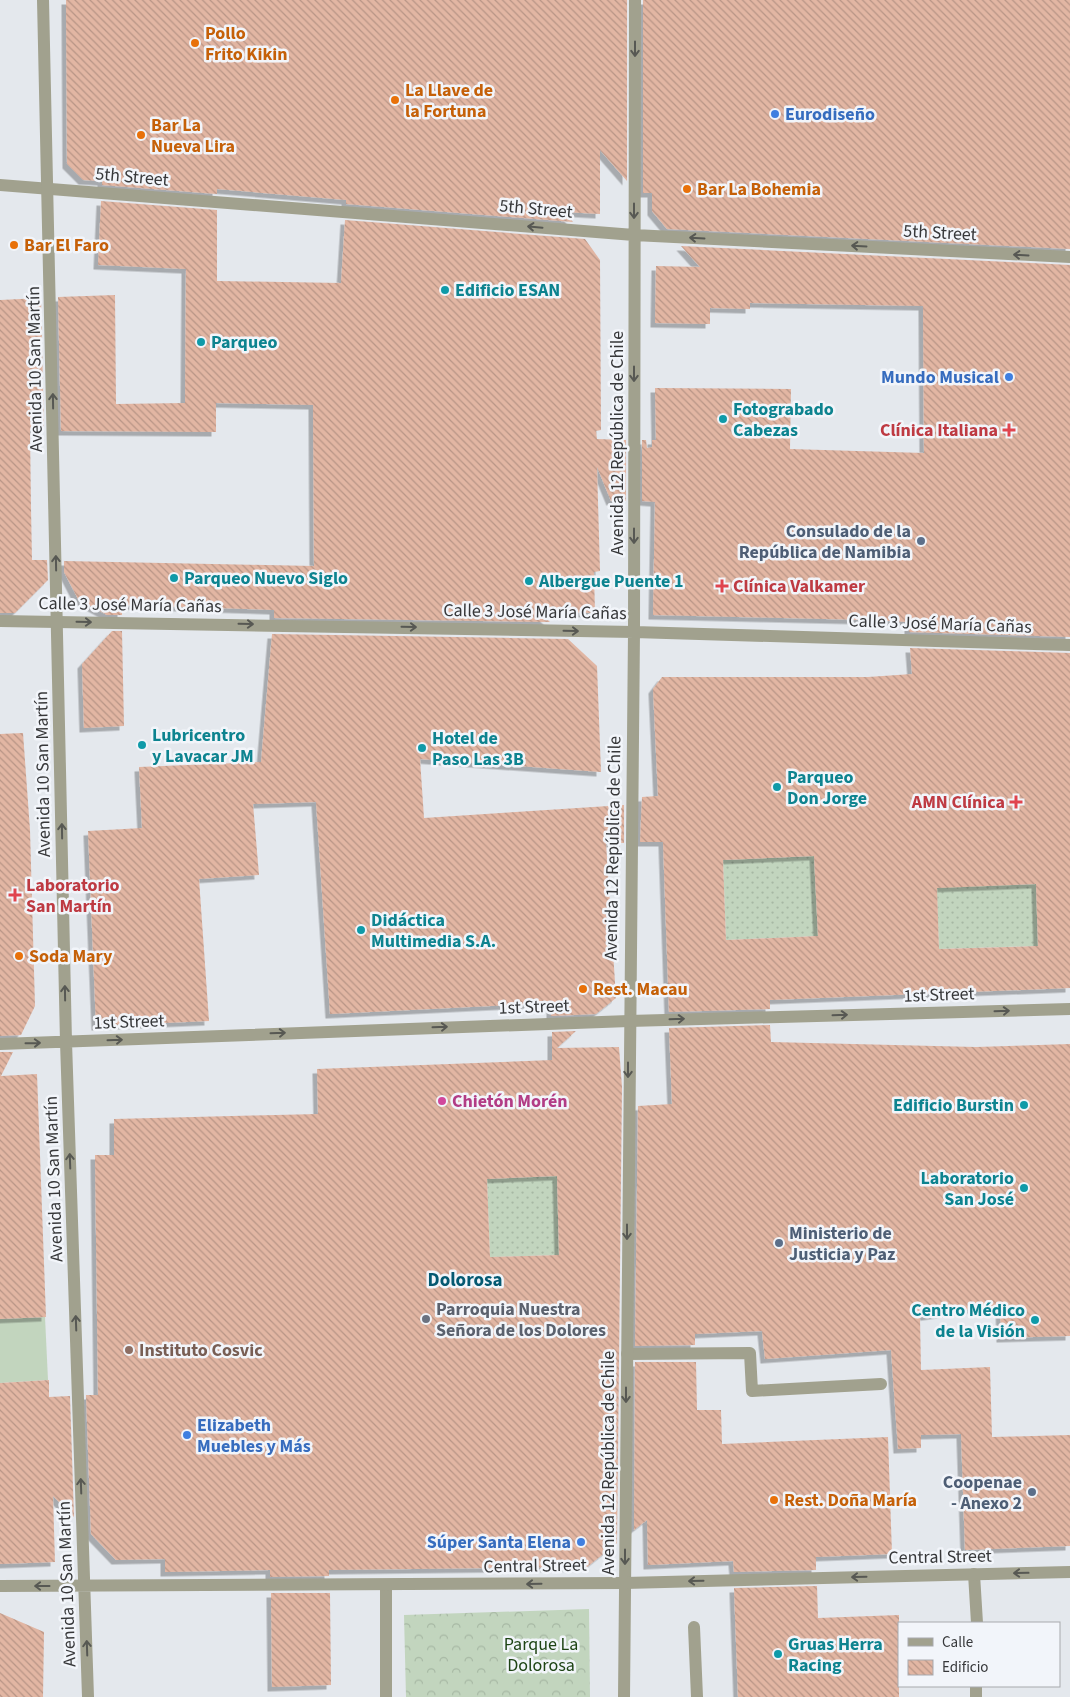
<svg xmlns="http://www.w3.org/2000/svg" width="1070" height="1697" font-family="'Source Sans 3',sans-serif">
  <defs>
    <pattern id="forest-crowns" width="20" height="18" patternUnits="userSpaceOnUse" patternTransform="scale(1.25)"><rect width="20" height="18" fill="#c2d5be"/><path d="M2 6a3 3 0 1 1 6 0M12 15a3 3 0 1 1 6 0" fill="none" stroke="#a7b8a4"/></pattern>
    <pattern id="garden-dots" width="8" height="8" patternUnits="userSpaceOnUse" patternTransform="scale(1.25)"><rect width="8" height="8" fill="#c2d5be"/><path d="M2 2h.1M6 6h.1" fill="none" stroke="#a7b8a4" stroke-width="1.8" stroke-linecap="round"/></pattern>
    <pattern id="building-back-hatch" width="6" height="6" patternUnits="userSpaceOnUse" patternTransform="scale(1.25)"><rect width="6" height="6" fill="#e2b6a3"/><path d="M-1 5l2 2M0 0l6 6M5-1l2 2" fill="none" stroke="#b89586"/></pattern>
    <filter id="shadow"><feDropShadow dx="-4.5" dy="4.5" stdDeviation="0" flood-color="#0004"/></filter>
  </defs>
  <rect width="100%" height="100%" fill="#e4e8ed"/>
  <path fill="#c2d5be" d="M45,1317L48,1380L0,1383V1319Z"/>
  <path fill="url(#forest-crowns)" d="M589,1609L590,1697H406L404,1615Z"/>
  <path fill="url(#garden-dots)" d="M935,840L975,886L1036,884L1038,946L939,949Z
    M814,856L818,936L726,940L723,860Z
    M557,1176L559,1255L490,1257L487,1179Z"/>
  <path fill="url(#building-back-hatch)" fill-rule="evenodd" filter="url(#shadow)" d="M66,0H627V181L600,150V214L565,212L573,222L346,204V200L217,189V194L102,185V181L83,180L67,164Z
    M643,0H1070V249L667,229L652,211V193H643Z
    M101,201L217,210V281L341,283L345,220L585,239L600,260L601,430L596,431L597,439L626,440V501H611L597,467L600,571L594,572L595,613L539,612L550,622L274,618V610L122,605V615H107L78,599L64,572V561L314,566L313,405L216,403V432L61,431L58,297L115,295L116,404L185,403L186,269L98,265Z
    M681,246L1070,265V637L909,632V622L868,620L653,615L655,502L642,501V440H646L647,448L652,447V440H656L655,388L791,389L790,449L924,453L923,306L750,303V309L710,308V324L655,323L656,266L700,267Z
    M41,298L44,431L30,430L31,508L32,560H47L48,580L15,613H0V300Z
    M112,631H122L124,726L84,728L82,664Z
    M272,634L568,639L597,666L601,772L420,759L424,818L624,805V843H606L616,998L596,1014L551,1016V1003L330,1014L316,802L253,804L259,875L199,879L209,1021L96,1026L88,831L142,828L139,767L261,762Z
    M910,648L1070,653V988L770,1000V1009L669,1012L663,842H640L642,797L658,796L653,689L662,677H868L912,674ZM814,856L818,936L726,940L723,860ZM1036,884L1038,946L939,949L937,888Z
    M23,733L30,830L35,1006L21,1035L0,1036V734Z
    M770,1025L771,1042L976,1047L1070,1044V1336L1001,1338L1000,1305L920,1317L921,1370L990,1367L992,1437L1070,1435V1546L965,1550L961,1434L921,1435V1448L898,1449L891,1350L765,1359L762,1331L695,1334V1345L635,1346L638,1106L672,1104L669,1028Z
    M576,1031L557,1048L619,1047L622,1087L617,1543L587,1567L329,1570V1576L270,1577V1570L165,1572V1559L116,1560L91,1534L86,1395H98L95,1155H114V1119L318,1114L317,1069L552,1060V1032ZM557,1176L559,1255L490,1257L487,1179Z
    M0,1052H13L1,1076L37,1074L46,1317L0,1319Z
    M635,1362H696L697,1410H721L722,1444L888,1437L892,1554L816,1557V1570L734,1572L733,1561L648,1565L647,1520L634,1530Z
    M49,1380V1397L70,1396L74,1517L53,1496L55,1562L0,1564V1383Z
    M817,1586L818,1618L899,1615V1697H738L734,1588Z
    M271,1593H330L331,1685L272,1687Z
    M0,1613L44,1632L43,1697H0Z"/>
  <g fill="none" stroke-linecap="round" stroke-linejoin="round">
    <path stroke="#a1a18e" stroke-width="12" d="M627,1354L750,1353L752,1391L881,1384
      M974,1574L977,1623
      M386,1585V1697
      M694,1627L697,1697
      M976,1697V1686"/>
    <path stroke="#a1a18e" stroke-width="12" d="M0,185L634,235L1070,257
      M0,621L634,632L1070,645
      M624,1697L634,632L635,0"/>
    <path stroke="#a1a18e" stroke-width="12" d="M43,0L66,1042L88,1697
      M0,1044L629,1021L1070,1009
      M0,1586L625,1583L1070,1572"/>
  </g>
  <defs><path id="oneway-shaft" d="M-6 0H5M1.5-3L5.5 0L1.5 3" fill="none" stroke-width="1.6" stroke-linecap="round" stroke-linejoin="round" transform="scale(1.25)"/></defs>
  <g stroke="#575853">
    <use href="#oneway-shaft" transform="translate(635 49) rotate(90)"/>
    <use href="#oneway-shaft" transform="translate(634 211) rotate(90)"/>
    <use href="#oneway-shaft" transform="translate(535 227) rotate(-175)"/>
    <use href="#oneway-shaft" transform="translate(697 238) rotate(-177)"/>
    <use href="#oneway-shaft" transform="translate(859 246) rotate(-177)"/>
    <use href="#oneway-shaft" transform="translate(1021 255) rotate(-177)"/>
    <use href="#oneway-shaft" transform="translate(634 374) rotate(90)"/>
    <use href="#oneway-shaft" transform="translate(53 401) rotate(-91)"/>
    <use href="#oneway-shaft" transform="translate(634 536) rotate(90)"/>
    <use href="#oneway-shaft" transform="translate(56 563) rotate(-91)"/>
    <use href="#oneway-shaft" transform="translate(84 622) rotate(1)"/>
    <use href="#oneway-shaft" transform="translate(246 624) rotate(1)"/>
    <use href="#oneway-shaft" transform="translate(409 627) rotate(1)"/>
    <use href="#oneway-shaft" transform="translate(571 631) rotate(1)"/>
    <use href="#oneway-shaft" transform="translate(62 831) rotate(-91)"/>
    <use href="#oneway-shaft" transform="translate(65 993) rotate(-91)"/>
    <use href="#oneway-shaft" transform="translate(1002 1011) rotate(-2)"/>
    <use href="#oneway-shaft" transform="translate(840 1015) rotate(-2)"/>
    <use href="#oneway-shaft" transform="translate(677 1019) rotate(-2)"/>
    <use href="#oneway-shaft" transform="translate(440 1027) rotate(-2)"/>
    <use href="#oneway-shaft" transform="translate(278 1033) rotate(-2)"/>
    <use href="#oneway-shaft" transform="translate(115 1040) rotate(-2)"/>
    <use href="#oneway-shaft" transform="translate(33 1043) rotate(-1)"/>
    <use href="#oneway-shaft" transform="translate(628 1070) rotate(90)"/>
    <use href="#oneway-shaft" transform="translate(70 1161) rotate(-92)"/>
    <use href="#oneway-shaft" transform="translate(627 1232) rotate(90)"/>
    <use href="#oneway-shaft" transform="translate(76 1323) rotate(-92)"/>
    <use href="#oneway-shaft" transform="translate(626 1395) rotate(90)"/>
    <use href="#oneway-shaft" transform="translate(81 1486) rotate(-92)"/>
    <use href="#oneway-shaft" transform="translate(625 1557) rotate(90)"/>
    <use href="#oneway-shaft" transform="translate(1021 1573) rotate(179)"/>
    <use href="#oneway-shaft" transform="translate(859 1577) rotate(179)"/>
    <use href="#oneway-shaft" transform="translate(696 1581) rotate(179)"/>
    <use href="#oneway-shaft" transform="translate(534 1584) rotate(179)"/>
    <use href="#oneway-shaft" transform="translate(42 1586) rotate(180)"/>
    <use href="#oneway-shaft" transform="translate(87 1648) rotate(-92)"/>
  </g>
  <g fill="#e8710a" stroke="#f2f5fa" stroke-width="2">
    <circle cx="195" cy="43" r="5"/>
    <circle cx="395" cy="100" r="5"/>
    <circle cx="141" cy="135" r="5"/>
    <circle cx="687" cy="189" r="5"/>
    <circle cx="14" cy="245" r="5"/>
    <circle cx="19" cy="956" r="5"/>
    <circle cx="583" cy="989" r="5"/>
    <circle cx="774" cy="1500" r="5"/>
  </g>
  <g fill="#3f7fe0" stroke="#f2f5fa" stroke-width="2">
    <circle cx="775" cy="114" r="5"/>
    <circle cx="1009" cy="377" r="5"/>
    <circle cx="187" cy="1435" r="5"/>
    <circle cx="581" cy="1542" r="5"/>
  </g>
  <g fill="#0f9aa8" stroke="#f2f5fa" stroke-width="2">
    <circle cx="445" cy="290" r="5"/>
    <circle cx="201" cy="342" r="5"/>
    <circle cx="723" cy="419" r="5"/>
    <circle cx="174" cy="578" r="5"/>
    <circle cx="529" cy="581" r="5"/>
    <circle cx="142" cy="745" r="5"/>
    <circle cx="422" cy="748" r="5"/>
    <circle cx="777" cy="787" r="5"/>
    <circle cx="361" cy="930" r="5"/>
    <circle cx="1024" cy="1105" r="5"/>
    <circle cx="1024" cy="1188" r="5"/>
    <circle cx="1035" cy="1320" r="5"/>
    <circle cx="778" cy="1654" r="5"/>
  </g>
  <g fill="#e0444e" stroke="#f2f5fa" stroke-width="2">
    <path d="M1006.5 422.5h5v5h5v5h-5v5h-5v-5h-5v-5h5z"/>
    <path d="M719.5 578.5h5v5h5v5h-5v5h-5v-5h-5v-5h5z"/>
    <path d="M1013.5 794.5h5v5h5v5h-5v5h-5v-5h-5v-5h5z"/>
    <path d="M12.5 887.5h5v5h5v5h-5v5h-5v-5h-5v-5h5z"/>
  </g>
  <g fill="#5c6f8a" stroke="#f2f5fa" stroke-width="2">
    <circle cx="921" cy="541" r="5"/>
    <circle cx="779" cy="1243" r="5"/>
    <circle cx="1032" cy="1492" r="5"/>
  </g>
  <circle fill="#d1479c" stroke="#f2f5fa" stroke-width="2" cx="442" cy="1101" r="5"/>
  <circle fill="#6b7280" stroke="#f2f5fa" stroke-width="2" cx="426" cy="1319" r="5"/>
  <circle fill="#8d6e63" stroke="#f2f5fa" stroke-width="2" cx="129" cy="1350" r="5"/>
  <g text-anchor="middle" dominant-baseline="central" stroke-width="5" stroke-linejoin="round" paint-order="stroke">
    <g font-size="18" font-weight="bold" fill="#c56008" stroke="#f2f5fa" text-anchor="start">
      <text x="205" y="33">Pollo<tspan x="205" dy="21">Frito Kikin</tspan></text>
      <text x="405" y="90">La Llave de<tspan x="405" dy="21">la Fortuna</tspan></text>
      <text x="151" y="125">Bar La<tspan x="151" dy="21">Nueva Lira</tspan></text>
      <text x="697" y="189">Bar La Bohemia</text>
      <text x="24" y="245">Bar El Faro</text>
      <text x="29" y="956">Soda Mary</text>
      <text x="593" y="989">Rest. Macau</text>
      <text x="784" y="1500">Rest. Doña María</text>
    </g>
    <g font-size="18" font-weight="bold" fill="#366cbe" stroke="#f2f5fa" text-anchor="start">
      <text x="785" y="114">Eurodiseño</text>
      <text x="999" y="377" text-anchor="end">Mundo Musical</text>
      <text x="197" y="1425">Elizabeth<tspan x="197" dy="21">Muebles y Más</tspan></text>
      <text x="571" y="1542" text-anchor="end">Súper Santa Elena</text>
    </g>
    <g font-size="18" fill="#37383a" stroke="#f2f5fa">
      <text transform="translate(132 177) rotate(5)">5th Street</text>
      <text transform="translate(536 209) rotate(5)">5th Street</text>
      <text transform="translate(940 233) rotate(3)">5th Street</text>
      <text transform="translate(35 369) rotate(-91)">Avenida 10 San Martín</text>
      <text transform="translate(617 443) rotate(-90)">Avenida 12 República de Chile</text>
      <text transform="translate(130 605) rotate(1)">Calle 3 José María Cañas</text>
      <text transform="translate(535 612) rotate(1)">Calle 3 José María Cañas</text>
      <text transform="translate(940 624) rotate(2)">Calle 3 José María Cañas</text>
      <text transform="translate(43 774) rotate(-91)">Avenida 10 San Martín</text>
      <text transform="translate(613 848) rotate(-89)">Avenida 12 República de Chile</text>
      <text transform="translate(939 995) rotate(-2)">1st Street</text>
      <text transform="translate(534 1007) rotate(-2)">1st Street</text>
      <text transform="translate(129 1022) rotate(-2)">1st Street</text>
      <text transform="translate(54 1179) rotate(-92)">Avenida 10 San Martín</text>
      <text transform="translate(608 1463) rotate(-90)">Avenida 12 República de Chile</text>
      <text transform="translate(940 1557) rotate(-1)">Central Street</text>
      <text transform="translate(535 1566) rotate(-1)">Central Street</text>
      <text transform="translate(67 1584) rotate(-92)">Avenida 10 San Martín</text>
    </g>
    <g font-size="18" font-weight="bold" fill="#0d838f" stroke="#f2f5fa" text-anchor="start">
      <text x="455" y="290">Edificio ESAN</text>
      <text x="211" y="342">Parqueo</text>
      <text x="733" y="409">Fotograbado<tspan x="733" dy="21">Cabezas</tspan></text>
      <text x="184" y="578">Parqueo Nuevo Siglo</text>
      <text x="539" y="581">Albergue Puente 1</text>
      <text x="152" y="735">Lubricentro<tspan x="152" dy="21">y Lavacar JM</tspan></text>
      <text x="432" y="738">Hotel de<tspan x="432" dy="21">Paso Las 3B</tspan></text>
      <text x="787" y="777">Parqueo<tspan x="787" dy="21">Don Jorge</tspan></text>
      <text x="371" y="920">Didáctica<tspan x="371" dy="21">Multimedia S.A.</tspan></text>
      <text x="1014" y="1105" text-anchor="end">Edificio Burstin</text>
      <text x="1014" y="1178" text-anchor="end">Laboratorio<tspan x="1014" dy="21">San José</tspan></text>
      <text x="1025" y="1310" text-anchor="end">Centro Médico<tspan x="1025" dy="21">de la Visión</tspan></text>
      <text x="788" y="1644">Gruas Herra<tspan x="788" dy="21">Racing</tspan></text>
    </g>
    <g font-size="18" font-weight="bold" fill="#be3a42" stroke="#f2f5fa" text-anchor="end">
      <text x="998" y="430">Clínica Italiana</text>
      <text x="733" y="586" text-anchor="start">Clínica Valkamer</text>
      <text x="1005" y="802">AMN Clínica</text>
      <text x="26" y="885" text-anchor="start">Laboratorio<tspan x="26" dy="21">San Martín</tspan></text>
    </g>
    <g font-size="18" font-weight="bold" fill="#4e5e75" stroke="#f2f5fa" text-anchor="end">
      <text x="911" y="531">Consulado de la<tspan x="911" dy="21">República de Namibia</tspan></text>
      <text x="789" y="1233" text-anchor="start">Ministerio de<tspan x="789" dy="21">Justicia y Paz</tspan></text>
      <text x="1022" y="1482">Coopenae<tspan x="1022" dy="21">- Anexo 2</tspan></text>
    </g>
    <g font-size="18" font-weight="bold" fill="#b23c85" stroke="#f2f5fa" text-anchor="start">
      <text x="452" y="1101">Chietón Morén</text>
    </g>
    <g font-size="18" font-weight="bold" fill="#5b616d" stroke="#f2f5fa" text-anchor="start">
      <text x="436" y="1309">Parroquia Nuestra<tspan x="436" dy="21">Señora de los Dolores</tspan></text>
    </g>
    <g font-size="18" font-weight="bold" fill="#785e54" stroke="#f2f5fa" text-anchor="start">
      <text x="139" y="1350">Instituto Cosvic</text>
    </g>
    <g font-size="18" fill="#1e4414" stroke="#f2f5fa">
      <text x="541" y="1644">Parque La<tspan x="541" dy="21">Dolorosa</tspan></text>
    </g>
    <g font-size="19" font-weight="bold" fill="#045971" stroke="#f2f5fa">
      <text x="465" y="1280">Dolorosa</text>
    </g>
  </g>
  <rect x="898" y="1622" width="162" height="65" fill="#f2f5fa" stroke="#a7a9ad"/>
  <rect x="908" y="1638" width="25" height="8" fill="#a1a18e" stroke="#a7a9ad"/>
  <text x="942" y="1647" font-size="15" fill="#37383a">Calle</text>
  <rect x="908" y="1660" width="25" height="15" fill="url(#building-back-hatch)" stroke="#a7a9ad"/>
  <text x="942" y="1672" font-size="15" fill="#37383a">Edificio</text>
</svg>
